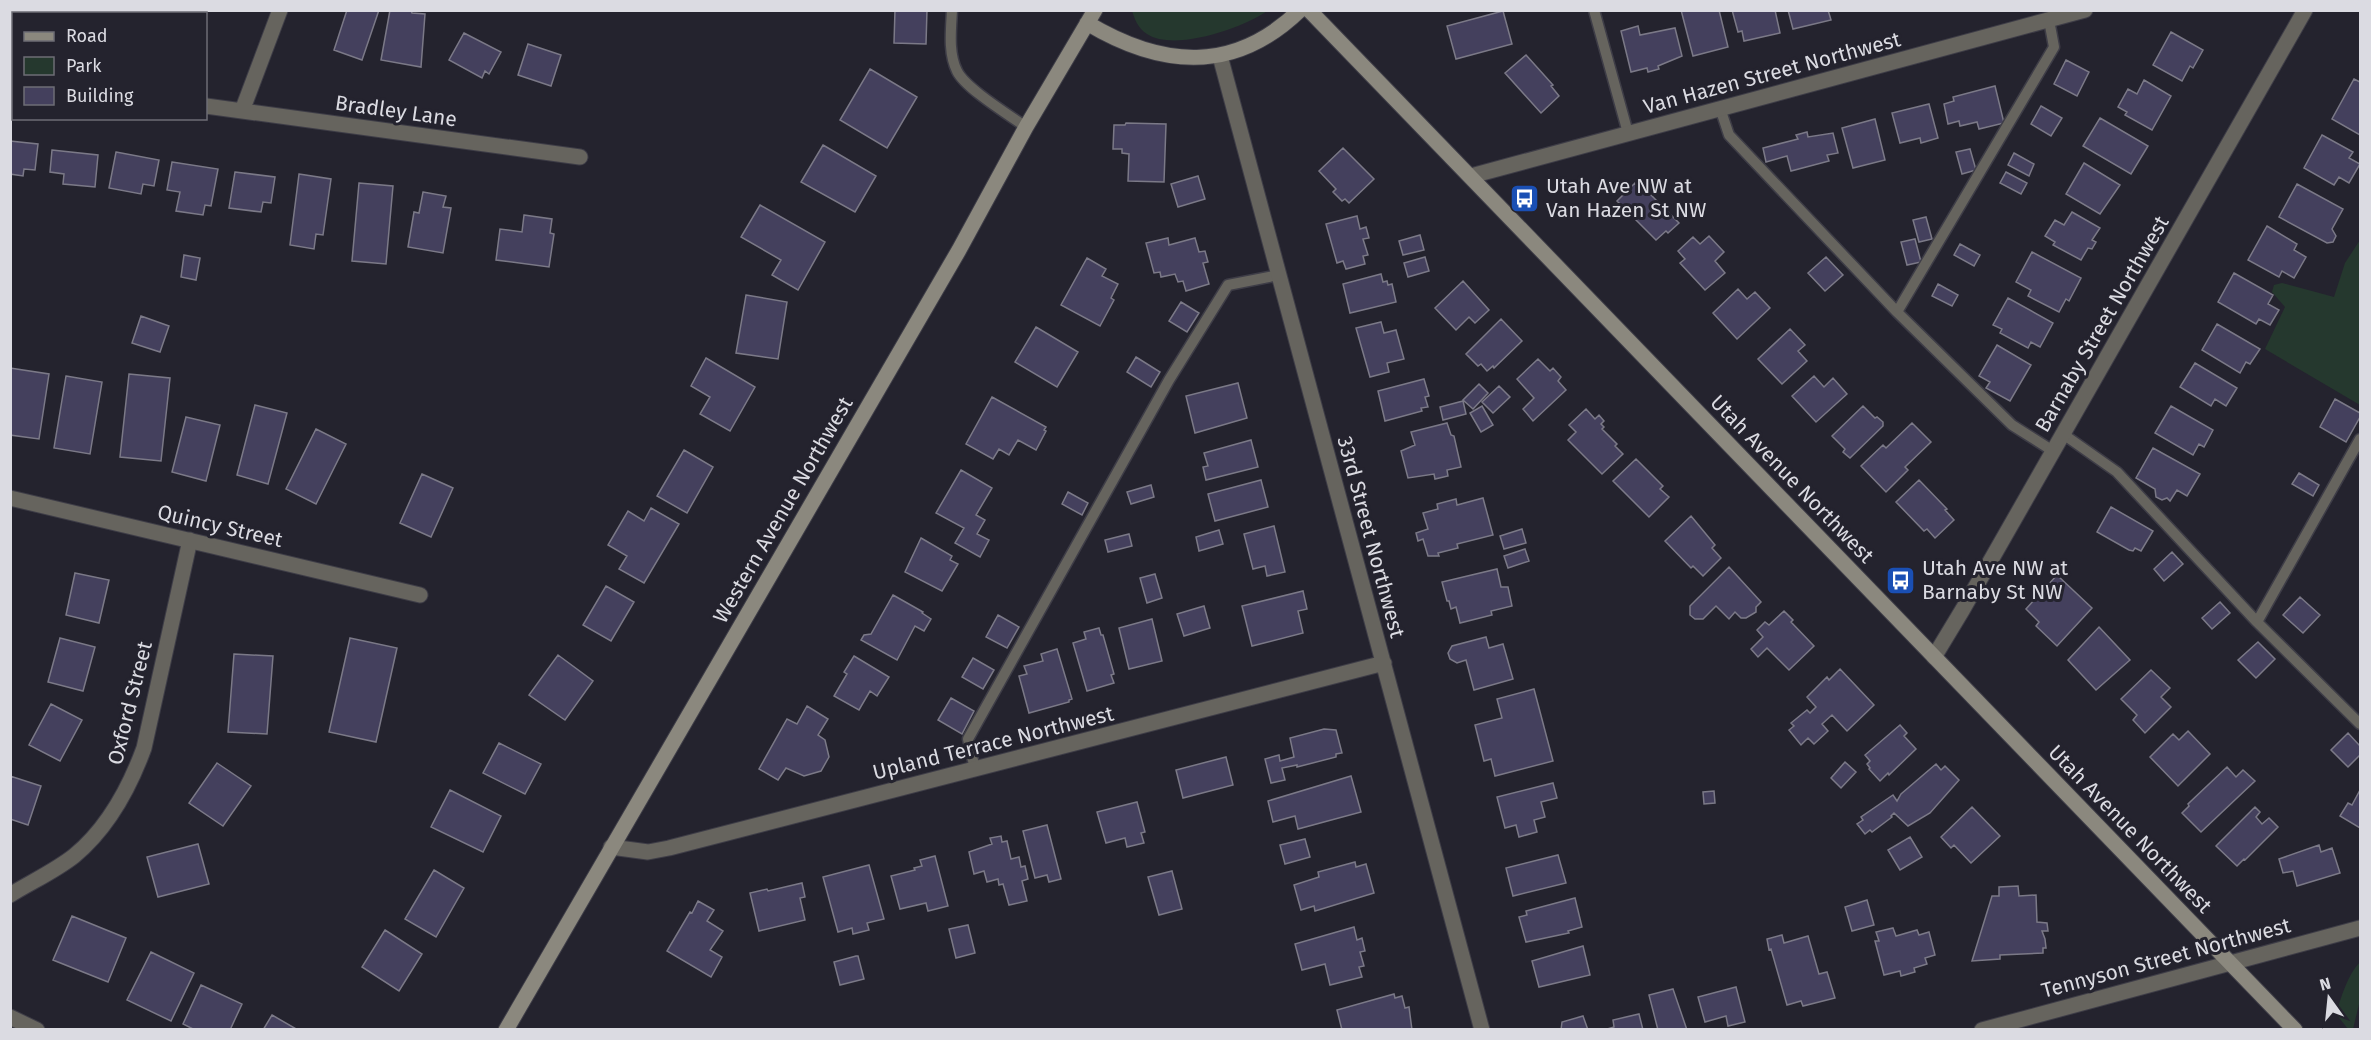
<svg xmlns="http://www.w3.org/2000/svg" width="2371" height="1040" font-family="'Fira Sans',sans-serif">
  <rect width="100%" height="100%" fill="#24232e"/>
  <path fill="#25382e" d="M1132,11V10L1267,11C1243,28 1174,52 1147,34C1138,28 1135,20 1132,11Z
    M2360,240V405L2265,349L2285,307L2272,292L2274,285L2282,283L2334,297L2345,263Z
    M2360,962V1000L2353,1029H2348L2336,1014C2341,997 2348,974 2360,962Z"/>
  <path fill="#44405d" stroke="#7b7987" stroke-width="1.5" d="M75,10H111L110,14H75Z
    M156,10H194V14H156Z
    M347,10H379L362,60L334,50Z
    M390,10H411L412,13L425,14L421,67L381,60Z
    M895,10H927L926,44L894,43Z
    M1681,10H1719L1728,47L1693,56Z
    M1732,10H1775L1780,33L1744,41L1742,31L1738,32Z
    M1788,10H1828L1831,20L1793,29Z
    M1503,11L1512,44L1456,59L1447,26Z
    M1638,26L1640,35L1675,28L1682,56L1658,66L1659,69L1648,72L1647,68L1631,72L1621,31Z
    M2171,32L2203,50L2193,68L2190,66L2182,81L2153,65Z
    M464,33L501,52L489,74L485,71L482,78L449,60Z
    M528,44L561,55L551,86L518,75Z
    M1526,55L1553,85L1551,86L1559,96L1541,113L1505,73Z
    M2066,60L2089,72L2077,96L2054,84Z
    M870,69L917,97L887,148L840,120Z
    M2354,79L2360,82V135L2332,119Z
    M2144,80L2171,96L2152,130L2125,115L2127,112L2118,107L2128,89L2137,94Z
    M1995,86L2004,123L1979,129L1977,122L1960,126L1959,121L1948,124L1944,104L1954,101L1953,97Z
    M1929,104L1938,138L1921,143L1920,138L1900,143L1892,113Z
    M2041,106L2062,118L2051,136L2031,124Z
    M2100,118L2148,146L2131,174L2083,146Z
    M1875,119L1885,160L1853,168L1842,128Z
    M1126,123L1166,124L1164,182L1128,181L1129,154L1122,153V149H1113L1114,125H1125Z
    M1807,132L1808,137L1833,133L1838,153L1827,155L1829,161L1791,171L1787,156L1766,162L1763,148L1798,139L1796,135Z
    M2322,135L2353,152L2349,158L2360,164L2349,183L2339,177L2334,185L2304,168Z
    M10,141L38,144L35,170L24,169L23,176L10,174Z
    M823,145L876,176L855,212L801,182Z
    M1343,148L1374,179L1349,203L1345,199L1342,201L1333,192L1336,189L1319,171Z
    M1970,149L1976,170L1962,174L1956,152Z
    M52,150L98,155L95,187L63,184L64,174L50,172Z
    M116,152L159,160L154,186L143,184L141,194L109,188Z
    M2014,153L2034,164L2029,176L2008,165Z
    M172,162L218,169L211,206L205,205L203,215L176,211L180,192L167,190Z
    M2084,163L2120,185L2100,214L2066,194Z
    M235,172L275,177L271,203L263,202L261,212L229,208Z
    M2006,172L2027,183L2021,194L2000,183Z
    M299,174L331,179L323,235L316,234L314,249L290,245Z
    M1198,176L1205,199L1178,207L1171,184Z
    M359,183L393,186L386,264L352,261Z
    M1635,183L1645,193L1647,191L1679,223L1668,233L1666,231L1656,240L1617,201Z
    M2297,184L2343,209L2332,229L2336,236L2333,242L2327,243L2279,217Z
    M423,192L446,196L443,207L451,208L443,253L408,247L414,212L419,213Z
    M760,205L825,242L798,290L772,275L781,260L741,237Z
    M2072,212L2100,228L2092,240L2096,242L2092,249L2088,248L2081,260L2053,245L2055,242L2045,236L2055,220L2064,225Z
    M524,215L552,219L550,233L554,234L549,267L496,260L500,229L522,232Z
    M1357,216L1360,229L1366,227L1369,238L1363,239L1368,255L1363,256L1365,264L1346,269L1343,261L1337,263L1326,224Z
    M1926,217L1932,239L1919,242L1913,220Z
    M2267,226L2297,244L2294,250L2306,257L2294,278L2282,271L2279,277L2248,260Z
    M1420,235L1424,250L1403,255L1399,241Z
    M1709,236L1724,252L1715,261L1725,273L1705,290L1680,263L1685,259L1678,251L1693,237L1700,244Z
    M1168,238L1169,245L1195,238L1199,252L1205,251L1208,262L1203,263L1209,284L1186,291L1183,281L1178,282L1175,274L1161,277L1160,272L1154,273L1146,243Z
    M1915,239L1921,262L1907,265L1901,242Z
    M1960,244L1980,255L1974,266L1954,255Z
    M2032,252L2081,278L2069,301L2066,299L2059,312L2028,296L2031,290L2016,282Z
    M184,255L200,258L196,280L181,277Z
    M1425,257L1429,271L1408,277L1404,263Z
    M1826,257L1843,275L1825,291L1808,273Z
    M1087,258L1106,269L1102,276L1118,284L1111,298L1114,300L1100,326L1061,305Z
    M2234,273L2273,295L2268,304L2279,310L2270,325L2259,319L2256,324L2218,302Z
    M1381,274L1383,282L1387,281L1388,285L1392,284L1396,302L1350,313L1343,284Z
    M1463,281L1489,310L1475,323L1469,317L1456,330L1435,308Z
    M1938,284L1958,295L1952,306L1932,296Z
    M1738,289L1747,299L1755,292L1770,308L1737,339L1713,313Z
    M746,295L787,302L778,359L736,353Z
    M2008,298L2053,323L2040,347L2031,342L2028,348L2000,333L2002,329L1993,325Z
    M1181,302L1199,313L1187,332L1169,321Z
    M141,316L169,326L160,352L132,343Z
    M1501,319L1522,341L1494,368L1493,366L1487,371L1481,364L1478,366L1466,354Z
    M1381,322L1384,333L1396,330L1404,359L1387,363L1389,372L1370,377L1356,328Z
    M2217,324L2260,349L2250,364L2246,362L2240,373L2202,350Z
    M1036,327L1078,352L1057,387L1015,362Z
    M1790,329L1805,345L1798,351L1807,361L1782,384L1758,359Z
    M1997,345L2031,365L2010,401L1986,388L1990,382L1979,376Z
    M1136,357L1160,372L1151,387L1127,372Z
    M706,358L755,387L730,431L700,414L710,397L691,386Z
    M1538,359L1550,371L1553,368L1561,377L1558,381L1566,390L1533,421L1523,409L1534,398L1517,379Z
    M2195,363L2237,388L2226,406L2215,399L2211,406L2180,387Z
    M10,368L49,374L39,439L10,435Z
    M129,374L170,378L161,461L120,457Z
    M66,376L102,382L90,454L54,448Z
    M1814,376L1824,387L1833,378L1847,394L1816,422L1792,396Z
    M1424,379L1429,396L1425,397L1428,407L1421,408L1422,411L1385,421L1378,391Z
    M1238,383L1247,418L1195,433L1186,396Z
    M1479,384L1488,393L1473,409L1463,400Z
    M1499,386L1510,397L1493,413L1482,402Z
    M992,397L1046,427L1044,430L1046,431L1036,450L1018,440L1009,455L999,449L993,459L966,444Z
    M2335,399L2360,413V417L2346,442L2320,427Z
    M1463,401L1466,414L1443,420L1440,407Z
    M255,405L287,413L268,484L237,475Z
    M1482,406L1493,425L1481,432L1470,413Z
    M1863,406L1875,418L1877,417L1883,422V426L1850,458L1843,452L1845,449L1832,436Z
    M2171,406L2213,430L2204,447L2199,444L2193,455L2155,433Z
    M1586,409L1595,419L1599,415L1604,421L1601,424L1604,427L1602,429L1617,444L1615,446L1623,454L1602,474L1568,440L1576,432L1569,425Z
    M186,417L220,425L206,481L172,472Z
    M1447,423L1451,435L1454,436L1461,467L1447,470L1448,476L1435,479L1434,474L1408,478L1401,451L1415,445L1411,432Z
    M1912,423L1931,442L1905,467L1908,470L1886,492L1861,466L1883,445L1886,448Z
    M316,429L346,444L316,504L286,489Z
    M1251,440L1258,467L1206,480L1203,467L1208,466L1204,453Z
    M2153,448L2200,474L2187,496L2177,490L2170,501L2167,498L2162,500L2156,497L2155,489L2136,478Z
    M684,450L713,467L687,513L657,496Z
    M1636,459L1663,486L1660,489L1669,497L1649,517L1613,481Z
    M961,470L992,488L976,515L985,520L977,534L989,540L980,557L955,543L964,528L936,513Z
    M2299,473L2319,485L2313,496L2292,484Z
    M422,474L453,488L431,537L400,523Z
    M1261,480L1268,507L1215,521L1208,494Z
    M1919,480L1947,509L1945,510L1954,520L1935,538L1927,529L1924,531L1896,502Z
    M1151,485L1154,497L1131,504L1127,492Z
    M1068,492L1088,503L1082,515L1062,504Z
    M1483,498L1493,535L1457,544L1458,548L1438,553L1439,556H1428L1423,539L1418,541L1416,533L1428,529L1423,513L1438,509L1437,504L1456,499L1457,505Z
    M2111,507L2153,531L2141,551L2135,548L2133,551L2129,550L2097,532Z
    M651,508L679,524L644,583L619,569L627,556L608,545L628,511L644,521Z
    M1691,516L1715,545L1712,548L1721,558L1703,576L1693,566L1691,568L1665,541Z
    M1274,526L1285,572L1267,576L1265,566L1253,569L1244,534Z
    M1522,529L1526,543L1504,549L1500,536Z
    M1219,530L1223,544L1199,551L1196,537Z
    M1129,534L1132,546L1108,552L1105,540Z
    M921,538L952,556L950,560L958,564L942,591L905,572Z
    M1525,549L1529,561L1508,568L1504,556Z
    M2172,552L2183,564L2164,581L2154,569Z
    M1729,567L1761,602L1756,607V612L1746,618H1741L1735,612L1729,619L1716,606L1703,619H1695L1690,615V606Z
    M1497,569L1501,587H1508L1512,606L1491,611L1492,615L1460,623L1456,607L1451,609L1449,601H1447L1442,582Z
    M75,573L109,580L99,623L66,615Z
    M1155,574L1162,598L1147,603L1140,578Z
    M2057,575L2092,608L2057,646L2036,626L2039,622L2026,609Z
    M606,586L634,602L611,641L583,625Z
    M1303,591L1307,609L1298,611L1303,633L1252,646L1242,606Z
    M893,595L923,612L922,613L931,619L924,631L915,626L897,660L861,640L864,635L871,634Z
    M2300,597L2320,615L2303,633L2283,615Z
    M2220,602L2230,613L2212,629L2202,618Z
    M1204,606L1210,628L1184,636L1177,614Z
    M1784,611L1793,620L1791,622L1814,646L1789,670L1767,648L1758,657L1751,649L1763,637L1757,630L1765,622L1769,625Z
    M998,615L1019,627L1007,648L986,637Z
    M1152,619L1162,661L1129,669L1119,628Z
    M2099,627L2130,660L2096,690L2068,660Z
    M1099,628L1101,635H1103L1114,674L1111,675L1114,683L1087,691L1073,643L1086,639L1084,632Z
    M1486,637L1489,648L1503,644L1513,679L1474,690L1466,660L1457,663L1450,659L1448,653L1452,646Z
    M60,638L95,647L83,691L48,682Z
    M350,638L397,648L376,742L329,732Z
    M2258,642L2275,659L2256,678L2238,660Z
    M1057,649L1072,699L1069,700V702L1029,713L1019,676L1027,674L1024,666L1043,661L1041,654Z
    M234,654L273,656L267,734L228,732Z
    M558,655L593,681L565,720L529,695Z
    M854,656L889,677L877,696L870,691L859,710L834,696L847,674L844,672Z
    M973,658L994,670L983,689L962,677Z
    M1840,669L1874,705L1847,731L1832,715L1822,724L1828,731L1814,744L1808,738L1801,745L1789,730L1794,726L1791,723L1807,710L1810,713L1816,707L1807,697L1827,677L1829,680Z
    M2151,670L2170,688L2161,697L2171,707L2145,733L2133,720L2137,715L2121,699Z
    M1534,689L1553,761L1495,776L1491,759L1484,761L1475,725L1502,718L1497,699Z
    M951,698L974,711L962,734L938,720Z
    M51,704L82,720L60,761L29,745Z
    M807,706L828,719L818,735L825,740L829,757L821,771L804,776L786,768L778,780L759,769L787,719L797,724Z
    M1900,725L1907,733L1904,736L1916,749L1889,775L1888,773L1880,781L1869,769L1870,768L1867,764L1870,761L1865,755Z
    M1324,729L1336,730L1342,753L1336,754V757L1297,767V765L1282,768L1285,780L1271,783L1265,759L1279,755L1280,761L1294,757L1290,738Z
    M2188,731L2210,754L2178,786L2150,757L2173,734L2179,740Z
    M2348,733L2360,746V755L2348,767L2331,750Z
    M499,743L541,764L525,794L483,773Z
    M1226,757L1233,785L1183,798L1176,770Z
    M1845,762L1856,772L1841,788L1831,778Z
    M217,763L251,786L223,826L189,803Z
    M1936,764L1941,770L1945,766L1959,780L1930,813L1908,826L1894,813L1891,816L1892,817L1872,832L1870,830L1865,834L1857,824L1863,820L1861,817L1893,795L1897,801L1901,794Z
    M2227,767L2236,777L2243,770L2255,781L2201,832L2182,813L2189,806L2188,804Z
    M10,776L41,786L28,825L10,819Z
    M1351,776L1361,812L1298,829L1295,816L1273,822L1268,801Z
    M1553,783L1557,798L1541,802L1545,817L1534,820L1537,832L1519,837L1516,825L1505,828L1497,797Z
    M450,790L501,816L483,852L431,827Z
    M2360,790V828L2340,816L2348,803L2352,805Z
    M1714,791L1715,803L1704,804L1703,792Z
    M1137,802L1145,832L1141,833L1144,843L1127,847L1125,838L1106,843L1097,812Z
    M1972,807L2000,836L1971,863L1954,845L1951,848L1941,837Z
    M2255,807L2260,812L2256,817L2262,824L2269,818L2278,827L2245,860L2244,859L2237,866L2216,846Z
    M1047,825L1061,879L1049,882L1047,875L1035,878L1023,831Z
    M1001,836L1002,842L1007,841L1011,859L1019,857L1021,867L1025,866L1028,879L1022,881L1027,901L1009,905L1003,884L999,885L998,879L987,882L984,871L974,874L969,852L992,844L990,838Z
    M1910,837L1922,857L1900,870L1888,850Z
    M1305,839L1310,857L1285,864L1280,845Z
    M198,844L209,884L158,897L147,857Z
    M2319,845L2321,852L2332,848L2340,873L2297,886L2293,871L2283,873L2279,859Z
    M1558,855L1566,883L1513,896L1506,868Z
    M935,856L948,906L928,911L926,903L900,909L891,876L915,870L914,868L922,866L920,860Z
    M1355,862L1356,867L1366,864L1374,893L1315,911L1314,906L1301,910L1294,885L1319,877L1318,872Z
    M869,865L884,919L867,923L869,930L853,934L852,928L838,932L823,877Z
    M434,870L464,888L436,937L405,919Z
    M1172,871L1182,909L1159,915L1148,877Z
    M802,883L805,897L800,898L805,920L759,931L750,893L767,889L768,891Z
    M2018,886L2019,896L2036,895L2037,922L2047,923L2048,931H2042L2045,939L2046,948H2043V953L2000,955V959L1972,961L1992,896H1999V887Z
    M1575,898L1582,927L1568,931L1569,933L1526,942L1519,917L1527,915L1526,911Z
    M1867,900L1874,925L1852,931L1845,907Z
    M698,901L714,910L707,921L723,931L710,950L722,957L711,977L667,951L690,912L692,913Z
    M72,916L126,938L108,982L53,960Z
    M968,925L975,953L956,958L949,929Z
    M1354,927L1357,940L1362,938L1365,951L1360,952L1364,966L1359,967L1362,977L1330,985L1325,964L1302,970L1295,944Z
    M1893,928L1896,936L1917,930L1919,935L1929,932L1935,955L1925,958L1927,964L1914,968L1915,972L1901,976L1900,971L1884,975L1875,941H1879L1876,932Z
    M385,930L422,954L399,991L362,967Z
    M1782,935L1784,943L1808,936L1819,974L1827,972L1835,998L1803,1006L1801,1001L1787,1005L1771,949L1769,950L1767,939Z
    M1583,946L1590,975L1539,987L1532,961Z
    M151,952L194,973L171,1021L127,1000Z
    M856,956H858L864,979L840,985L834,962Z
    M201,985L242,1004L230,1030H195L183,1024Z
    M1736,987L1745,1022L1728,1026L1726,1016L1705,1022L1698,997Z
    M1673,989L1687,1030H1658L1649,995Z
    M1394,994L1395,998L1402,996L1405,1008L1409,1007L1412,1030H1342L1337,1010Z
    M1639,1014L1643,1030H1604L1614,1027L1613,1020Z
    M272,1015L298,1030H263Z
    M1583,1016L1588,1030H1561L1562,1022Z"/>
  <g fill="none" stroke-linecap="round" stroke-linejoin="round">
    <defs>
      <path id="lane" d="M952,10C951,30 948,53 957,71C965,88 1009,115 1026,127
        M1594,10L1628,133
        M1720,108L1729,135L1897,312L2012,425L2053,451
        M1897,312L2054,47L2049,20
        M2063,434L2117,472L2257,622L2360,724
        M2257,622L2360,439
        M975,769L968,739L1169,380L1228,285L1279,275"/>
      <path id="street" d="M1220,56L1482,1030
        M10,79L14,80
        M206,106L580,157
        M242,111L280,10
        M1471,176L2085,10
        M10,498L420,595
        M1934,657L1963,609L2305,10
        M611,847L648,852L669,848L1384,663
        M10,895C31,882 55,871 74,856C108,828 129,789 144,748L190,540
        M10,1017L37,1030
        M1982,1030L2360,928"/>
      <path id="secondary" d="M1309,10L2295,1030
        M1087,23C1162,68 1234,74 1300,10
        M506,1030L959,250L1026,127L1095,10"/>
    </defs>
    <use href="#lane" stroke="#3e3d47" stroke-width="13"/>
    <use href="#street" stroke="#3e3d47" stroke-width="17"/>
    <use href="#secondary" stroke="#3e3d47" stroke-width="17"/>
    <use href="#lane" stroke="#66645e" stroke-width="10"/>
    <use href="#street" stroke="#66645e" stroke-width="15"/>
    <use href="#secondary" stroke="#8b887e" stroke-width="15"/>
  </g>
  <defs>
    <symbol id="bus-square" viewBox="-11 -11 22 22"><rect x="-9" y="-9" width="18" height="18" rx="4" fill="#1a4fb4" stroke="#24232e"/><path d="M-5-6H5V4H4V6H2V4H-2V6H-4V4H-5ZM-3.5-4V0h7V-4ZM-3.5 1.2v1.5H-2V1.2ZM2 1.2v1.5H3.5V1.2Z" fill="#fff"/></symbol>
  </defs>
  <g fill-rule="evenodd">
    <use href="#bus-square" x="1508" y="182" width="33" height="33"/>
    <use href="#bus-square" x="1884" y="564" width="33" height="33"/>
  </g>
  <g text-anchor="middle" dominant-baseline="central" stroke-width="6" stroke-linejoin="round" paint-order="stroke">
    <g font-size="21" fill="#dbdbe2" stroke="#24232e">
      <text transform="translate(1772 73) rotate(-15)">Van Hazen Street Northwest</text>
      <text transform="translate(396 111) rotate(8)">Bradley Lane</text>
      <text transform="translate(2102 324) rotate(-60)">Barnaby Street Northwest</text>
      <text transform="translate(1792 479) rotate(46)">Utah Avenue Northwest</text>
      <text transform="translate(783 510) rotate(-60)">Western Avenue Northwest</text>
      <text transform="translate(220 526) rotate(13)">Quincy Street</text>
      <text transform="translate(1371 537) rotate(75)">33rd Street Northwest</text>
      <text transform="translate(130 703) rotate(-76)">Oxford Street</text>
      <text transform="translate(993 743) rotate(-14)">Upland Terrace Northwest</text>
      <text transform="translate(2130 829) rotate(46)">Utah Avenue Northwest</text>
      <text transform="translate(2166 958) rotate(-15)">Tennyson Street Northwest</text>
    </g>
    <g font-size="21" fill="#dbdbe2" stroke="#24232e" text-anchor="start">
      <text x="1546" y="186">Utah Ave NW at<tspan x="1546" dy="24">Van Hazen St NW</tspan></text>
      <text x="1922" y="568">Utah Ave NW at<tspan x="1922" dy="24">Barnaby St NW</tspan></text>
    </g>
  </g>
  <rect width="2371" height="1040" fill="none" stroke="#dbdbe2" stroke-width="24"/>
  <rect x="12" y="12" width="195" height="108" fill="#24232e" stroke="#6d6d76" stroke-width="1.5"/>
  <rect x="24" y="32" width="30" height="9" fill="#8b887e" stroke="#6d6d76" stroke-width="1.5"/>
  <text x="66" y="42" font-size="18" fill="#dbdbe2">Road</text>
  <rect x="24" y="57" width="30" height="18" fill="#25382e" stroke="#6d6d76" stroke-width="1.5"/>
  <text x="66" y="72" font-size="18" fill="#dbdbe2">Park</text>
  <rect x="24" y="87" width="30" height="18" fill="#44405d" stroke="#6d6d76" stroke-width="1.5"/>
  <text x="66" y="102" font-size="18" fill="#dbdbe2">Building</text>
  <g transform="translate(2329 998) rotate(345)" stroke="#24232e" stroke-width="4.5" paint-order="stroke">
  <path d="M0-4.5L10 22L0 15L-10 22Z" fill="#dbdbe2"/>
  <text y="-9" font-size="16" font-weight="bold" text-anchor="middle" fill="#dbdbe2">N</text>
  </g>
</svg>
